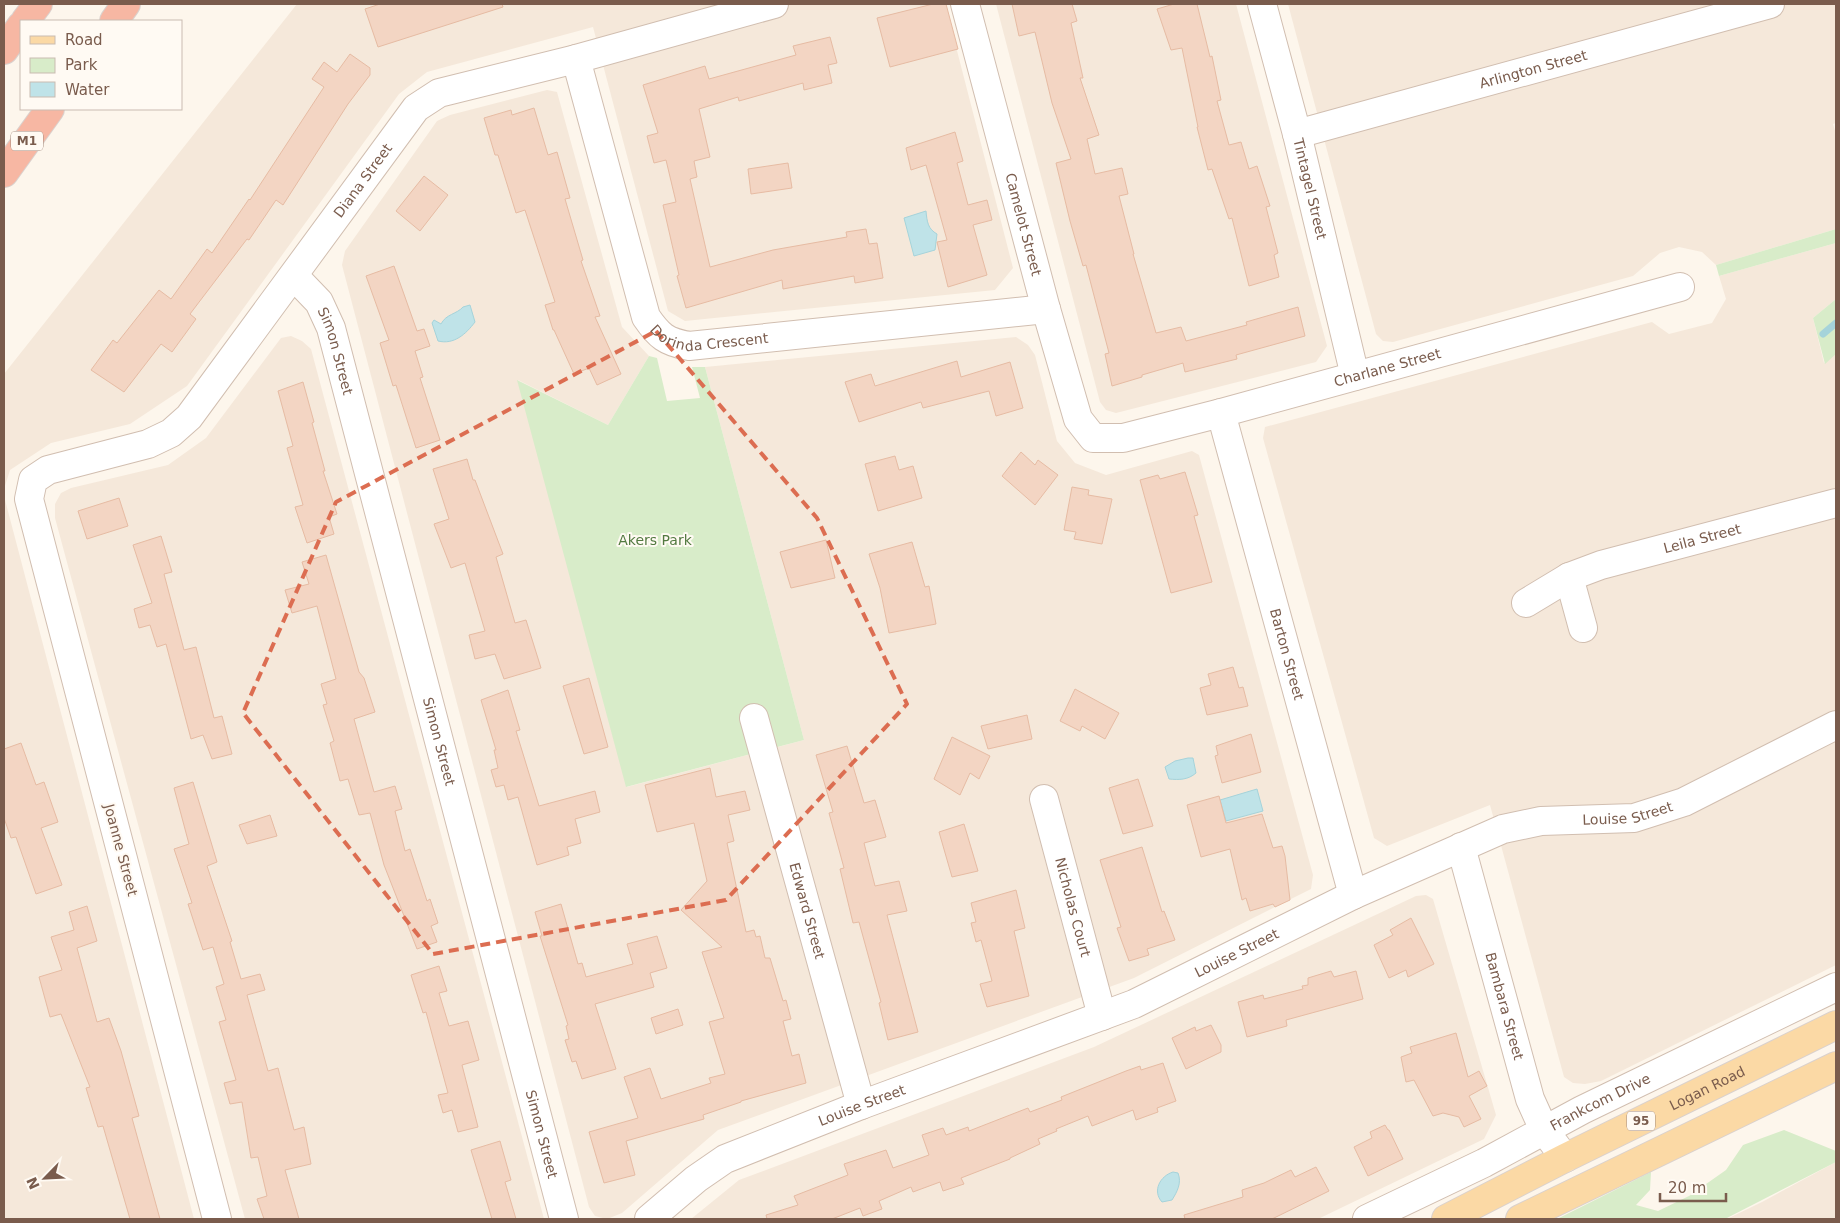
<svg xmlns="http://www.w3.org/2000/svg" width="1840" height="1223" font-family="'DejaVu Sans',sans-serif">
  <rect width="100%" height="100%" fill="#fdf6ec"/>
  <path fill="#f5e8da" d="M297,4H945L1013,268L995,290L685,321L668,311L593,27L427,72L399,94L187,386L130,424L51,443L10,470L4,489V374Z
    M996,4H1236L1327,346L1316,362L1116,413L1106,410L1100,402Z
    M1288,4H1836V123L1833,124L1836,134V229L1716,265L1702,252L1679,247L1660,253L1633,276L1393,342L1383,341L1376,334Z
    M547,90L557,92L622,327L649,356L608,425L518,380L627,787L804,740L705,367L1016,337L1028,345L1035,355L1057,441L1075,463L1106,475L1192,451L1199,455L1313,875L1311,889L1134,978L718,1130L622,1213L607,1219L595,1216L589,1207L342,265L345,251L437,121L450,115Z
    M1836,243V299L1813,318L1824,363L1836,354V965L1601,1081L1585,1084L1573,1083L1564,1077L1490,805L1387,846L1374,838L1263,438L1265,427L1652,322L1669,334L1712,323L1726,299L1719,276Z
    M291,336L302,341L311,349L544,1219H245L55,518V504L61,493L71,488L168,465L206,438L281,338Z
    M4,496L194,1219H4Z
    M1426,895L1433,899L1496,1115L1484,1139L1318,1219H691L739,1180L1094,1047L1416,896Z
    M1836,1162V1219H1727L1762,1202Z"/>
  <path fill="#d8ecc9" d="M1836,229V243L1719,276L1716,265Z
    M1836,299V354L1825,364L1813,318Z
    M649,356L657,358L667,401L700,398L692,367H705L804,740L626,787L517,380L608,425Z
    M1784,1130L1836,1151V1162L1725,1219H1557L1651,1172L1650,1190L1636,1205L1658,1211L1689,1196L1726,1170L1743,1145Z"/>
  <path fill="#bfe3e8" stroke="#a5d3da" d="M926,211C927,222 928,229 937,234L935,250L914,256L904,218Z
    M470,305L475,322C466,334 454,345 438,341L432,323L434,320L441,324C446,314 457,314 463,307Z
    M1188,758H1193L1196,773C1188,780 1179,780 1169,779L1165,767L1175,761Z
    M1257,789L1263,811L1226,821L1220,800Z
    M1173,1172L1178,1173C1182,1183 1177,1192 1172,1200L1162,1202C1152,1191 1160,1176 1173,1172Z"/>
  <g fill="none" stroke-linecap="round" stroke-linejoin="round">
    <path stroke="#a5d3da" stroke-width="7" d="M1823,334L1836,323"/>
  </g>
  <path fill="#f3d5c3" stroke="#e6bba3" d="M380,4H502L503,7L378,47L365,9Z
    M933,4H946L958,49L890,67L877,18Z
    M1012,4H1072L1077,21L1071,23L1083,78H1080L1099,135L1087,139L1095,174L1122,168L1128,194L1119,196L1134,254H1133L1156,333L1181,327L1186,341L1247,325L1246,322L1298,307L1305,336L1236,355L1237,359L1185,372L1183,363L1142,375V377L1112,386L1105,354L1109,353L1086,265L1083,266L1070,221L1056,163L1071,159L1052,103L1035,32L1019,36Z
    M1174,4H1197L1210,57L1212,56L1221,100L1217,101L1229,145L1241,142L1249,169L1257,166L1270,206L1266,207L1278,253L1274,255L1279,277L1249,286L1232,218L1229,219L1212,169L1208,170L1197,127H1198L1182,48L1171,50L1157,9Z
    M830,37L837,63L828,65L832,83L804,90L803,83L739,101L738,97L699,109L710,157L694,161L697,177L690,179L710,267L773,250L847,237L846,232L866,229L869,244L877,243L883,278L855,283L854,276L783,289L782,280L686,308L677,276L679,275L663,205L676,202L666,160L654,163L647,136L658,133L643,85L705,66L709,79L796,55L793,46Z
    M350,54L370,68V75L348,104L283,205L276,200L249,240L247,239L190,314L196,319L172,352L161,344L124,392L91,370L113,340L117,343L159,290L171,299L207,249L212,253L249,199L250,200L324,87L312,79L324,62L337,72Z
    M534,108L548,155L557,152L570,198L565,199L583,260L581,261L600,316L595,317L621,374L597,385L589,368L574,374L554,330H553L545,305L555,302L525,210L516,213L498,155H495L484,118L511,110L512,115Z
    M955,132L963,161L957,163L968,205L987,200L992,220L973,225L987,275L948,287L937,242L947,240L926,165L911,170L906,148Z
    M788,163L792,188L751,194L748,169Z
    M424,176L448,195L420,231L396,211Z
    M394,266L417,331L424,329L430,346L415,351L423,377L420,378L440,440L416,448L396,385L393,386L380,343L389,340L366,276Z
    M957,361L961,377L1010,362L1023,408L996,416L989,391L923,408L921,402L859,422L845,382L871,374L875,386Z
    M303,382L314,422L312,423L325,471H323L337,514L329,517L334,534L307,543L295,507L303,505L287,448L293,446L278,391Z
    M1021,452L1035,465L1038,460L1058,475L1035,505L1002,476Z
    M895,456L899,470L913,466L922,498L878,511L865,464Z
    M467,459L473,480H475L503,554L496,557L515,623L526,620L541,668L504,679L495,654L475,659L469,635L485,631L465,563L451,568L434,524L449,519L433,469Z
    M1185,472L1198,515L1194,516L1212,582L1171,593L1140,480L1158,475L1160,479Z
    M1072,487L1089,490L1088,495L1112,499L1102,544L1074,539L1076,532L1064,530Z
    M119,498L128,526L87,539L78,511Z
    M161,536L172,572L164,574L184,650L196,647L214,718L222,716L232,754L212,759L203,735L191,739L166,644L157,647L150,625L139,628L134,609L152,603L133,545Z
    M826,540L835,578L791,588L780,552Z
    M912,542L925,587L929,586L936,624L889,633L880,588L869,554Z
    M326,555L359,672L364,678L375,712L354,719L374,792L395,786L402,809L395,811L405,851L410,849L427,901L430,899L438,923L431,926L437,942L417,949L384,865L370,813L359,815L348,779L340,781L330,743L334,741L323,705L327,704L321,684L336,679L317,606L292,613L285,590L309,584L302,562Z
    M1233,667L1239,688L1243,687L1248,706L1207,715L1200,688L1211,685L1208,674Z
    M589,678L608,747L584,754L563,686Z
    M1075,689L1119,713L1105,739L1082,726L1080,731L1060,721Z
    M508,690L520,730L516,731L539,806L595,791L600,812L575,819L581,843L567,847L569,855L537,865L518,797L508,800L504,785L496,787L491,770L498,768L494,750H496L481,700Z
    M1027,715L1032,739L988,749L981,726Z
    M1251,734L1261,772L1222,783L1215,756L1218,755L1216,746Z
    M952,737L990,756L979,779L970,773L960,795L934,779Z
    M21,743L36,785L44,782L58,822L41,828L62,885L36,894L16,837L11,838L4,818V749Z
    M847,746L864,803L875,800L886,837L864,843L875,886L899,881L907,911L887,915L918,1032L888,1040L879,1003L881,1002L859,922L853,923L840,869L844,868L829,813L833,812L816,755Z
    M710,768L716,797L745,791L750,810L728,815L734,841L727,843L746,932L754,930L756,937L760,936L765,958H770L783,1001L786,1000L791,1019L783,1021L792,1056L799,1054L806,1083L741,1101V1102L703,1115L704,1119L626,1141L635,1175L604,1183L589,1132L638,1118L624,1077L650,1068L661,1099L711,1083L709,1078L725,1074L709,1022L724,1018L702,952L722,947L681,910L707,881L694,823L657,832L645,785Z
    M1138,779L1153,826L1123,834L1109,788Z
    M193,782L217,862L207,866L232,941L230,942L241,979L260,974L265,990L247,995L268,1071L278,1068L294,1130L304,1127L311,1164L285,1170L299,1219H264L257,1199L267,1196L258,1157L251,1158L242,1102L230,1104L224,1083L236,1080L219,1022L226,1020L216,987L224,984L213,947L203,950L188,904L192,903L174,849L189,844L174,788Z
    M1219,796L1226,823L1262,814L1273,848L1282,846L1285,856L1290,900L1275,907L1273,904L1250,911L1246,898L1242,900L1230,849L1201,857L1187,805Z
    M270,815L277,836L247,844L239,825Z
    M964,824L978,871L952,877L939,832Z
    M1142,847L1162,912L1164,911L1175,940L1147,949L1149,955L1129,961L1117,928L1121,927L1100,860Z
    M1016,890L1025,928L1014,931L1029,996L987,1007L980,984L992,981L981,940L976,942L971,923L976,922L971,903Z
    M561,904L578,964L582,963L586,977L633,964L627,944L657,936L667,968L650,973L654,987L595,1004L616,1069L582,1079L576,1061L572,1062L565,1040L569,1039L566,1026L568,1025L540,936H542L535,912Z
    M87,906L97,941L77,948L97,1022L109,1018L121,1051L139,1116L132,1118L160,1219H130L103,1126L98,1127L86,1088L90,1087L61,1014L50,1017L39,977L62,970L51,937L74,930L69,912Z
    M1411,918L1434,964L1408,977L1406,970L1389,978L1374,945L1393,935L1390,930Z
    M439,966L447,991L439,993L449,1026L468,1021L479,1060L462,1065L478,1127L458,1132L452,1110L443,1113L438,1095L448,1093L426,1012L423,1013L411,975Z
    M1331,971L1334,977L1356,971L1363,999L1286,1020L1287,1026L1247,1037L1238,1002L1263,995L1264,999L1303,989L1302,986L1308,985V978Z
    M678,1009L683,1025L656,1034L651,1018Z
    M1211,1025L1221,1045V1052L1186,1069L1172,1038L1195,1027L1196,1031Z
    M1456,1033L1468,1077L1479,1071L1487,1086L1469,1096L1481,1119L1464,1127L1459,1117L1443,1113L1433,1116L1414,1080L1406,1082L1401,1057L1412,1053L1410,1047Z
    M1163,1063L1176,1101L1157,1108L1158,1112L1136,1120L1133,1110L1092,1126L1088,1116L1056,1129L1057,1131L1038,1139L1040,1144L1010,1158V1159L961,1178L964,1184L943,1191L940,1182L913,1192L911,1187L879,1201L882,1209L863,1216L860,1208L832,1219H767L766,1215L798,1205L794,1196L848,1175L844,1164L886,1150L893,1168L929,1155L922,1135L943,1128L946,1135L968,1127L969,1131L1028,1108L1030,1112L1062,1100L1061,1097L1126,1071L1140,1066L1141,1070Z
    M1385,1125L1388,1130H1389L1403,1159L1368,1176L1354,1147L1372,1138L1370,1132Z
    M500,1141L511,1180L505,1182L516,1219H492L471,1150Z
    M1316,1167L1329,1191L1272,1219H1185L1184,1215L1243,1197L1242,1190L1264,1183L1291,1170L1295,1177Z"/>
  <g fill="none" stroke-linecap="round" stroke-linejoin="round">
    <defs>
      <g id="minor">
        <path id="s1" d="M965,4L1046,309L1078,419L1093,438H1123L1221,413L1680,287"/>
        <path id="s2" d="M1262,4L1297,134L1355,376"/>
        <path id="s3" d="M576,59L646,317C659,336 666,342 689,346L1046,309"/>
        <path id="s4" d="M1297,134L1770,4"/>
        <path id="s5" d="M294,276L319,302L331,328L564,1219"/>
        <path id="s6" d="M1221,413L1353,895"/>
        <path d="M1569,577L1583,628"/>
        <path id="s7" d="M1526,603L1569,577L1601,565L1836,503"/>
        <path id="s8" d="M754,718L861,1105"/>
        <path id="s9" d="M1044,799L1102,1016"/>
        <path id="s10" d="M1461,847L1530,1099L1544,1130L1565,1158"/>
        <path id="s11" d="M217,1219L29,499L33,480L48,470L148,444L171,433L189,417L416,108L439,93L576,59L774,4"/>
        <path id="s12" d="M649,1219L696,1179L725,1159L861,1105L1134,1004L1353,895L1503,829L1541,821L1634,818L1684,802L1836,725"/>
        <path id="s13" d="M1367,1219L1484,1163L1582,1110L1836,987"/>
      </g>
      <g id="major">
        <path id="s14" d="M1446,1219L1565,1158L1836,1025"/>
        <path d="M1520,1219L1836,1066"/>
      </g>
      <path id="highway" d="M25,21L38,4
        M114,21L126,4
        M4,50L21,26
        M4,173L50,109"/>
    </defs>
    <use href="#minor" stroke="#d1beb0" stroke-width="30"/>
    <use href="#major" stroke="#dad1cd" stroke-width="30"/>
    <use href="#highway" stroke="#dad1cd" stroke-width="30"/>
    <use href="#minor" stroke="#fff" stroke-width="28"/>
    <use href="#major" stroke="#fbd9a5" stroke-width="28"/>
    <use href="#highway" stroke="#f7b7a3" stroke-width="28"/>
  </g>
  <path fill="none" stroke="#dc6d51" stroke-width="4" stroke-dasharray="10 6" stroke-linejoin="round" d="M656,331L817,518L907,704L726,900L433,954L243,713L336,502Z"/>
  <g text-anchor="middle" dominant-baseline="central" stroke-width="4" stroke-linejoin="round" paint-order="stroke">
    <g fill="#fffaf3" stroke="#a28b7f" stroke-width="1">
      <rect x="11" y="131.5" width="32" height="19" rx="4"/>
      <rect x="1627" y="1111.5" width="28" height="19" rx="4"/>
    </g>
    <g font-size="12" font-weight="bold" fill="#7a5c4d">
      <text x="27" y="141">M1</text>
      <text x="1641" y="1121">95</text>
    </g>
    <g font-size="14" fill="#7a5c4d" stroke="#fffaf3">
      <text stroke="none"><textPath href="#s4" startOffset="245">Arlington Street</textPath></text>
      <text stroke="none"><textPath href="#s11" startOffset="1228">Diana Street</textPath></text>
      <text stroke="none"><textPath href="#s2" startOffset="191">Tintagel Street</textPath></text>
      <text stroke="none"><textPath href="#s1" startOffset="228">Camelot Street</textPath></text>
      <text stroke="none"><textPath href="#s3" startOffset="340">Dorinda Crescent</textPath></text>
      <text stroke="none"><textPath href="#s5" startOffset="88">Simon Street</textPath></text>
      <text stroke="none"><textPath href="#s1" startOffset="758">Charlane Street</textPath></text>
      <text stroke="none"><textPath href="#s7" startOffset="189">Leila Street</textPath></text>
      <text stroke="none"><textPath href="#s6" startOffset="250">Barton Street</textPath></text>
      <text stroke="none"><textPath href="#s5" startOffset="492">Simon Street</textPath></text>
      <text stroke="none"><textPath href="#s12" startOffset="1069">Louise Street</textPath></text>
      <text transform="translate(121 850) rotate(75)">Joanne Street</text>
      <text stroke="none"><textPath href="#s9" startOffset="112">Nicholas Court</textPath></text>
      <text stroke="none"><textPath href="#s8" startOffset="200">Edward Street</textPath></text>
      <text stroke="none"><textPath href="#s12" startOffset="649">Louise Street</textPath></text>
      <text stroke="none"><textPath href="#s10" startOffset="165">Bambara Street</textPath></text>
      <text stroke="none"><textPath href="#s14" startOffset="292">Logan Road</textPath></text>
      <text stroke="none"><textPath href="#s13" startOffset="261">Frankcom Drive</textPath></text>
      <text stroke="none"><textPath href="#s12" startOffset="244">Louise Street</textPath></text>
      <text stroke="none"><textPath href="#s5" startOffset="898">Simon Street</textPath></text>
    </g>
    <g font-size="14" fill="#537a41" stroke="#fffaf3">
      <text x="655" y="540">Akers Park</text>
    </g>
  </g>
  <rect width="1840" height="1223" fill="none" stroke="#7a5c4d" stroke-width="10"/>
  <rect x="20" y="20" width="162" height="90" fill="#fffaf3" stroke="#cabbb1"/>
  <rect x="30" y="36" width="25" height="8" fill="#fbd9a5" stroke="#cabbb1"/>
  <text x="65" y="45" font-size="15" fill="#7a5c4d">Road</text>
  <rect x="30" y="58" width="25" height="15" fill="#d8ecc9" stroke="#cabbb1"/>
  <text x="65" y="70" font-size="15" fill="#7a5c4d">Park</text>
  <rect x="30" y="82" width="25" height="15" fill="#bfe3e8" stroke="#cabbb1"/>
  <text x="65" y="95" font-size="15" fill="#7a5c4d">Water</text>
  <g transform="translate(45 1178) rotate(246)" stroke="#fffaf3" stroke-width="4" paint-order="stroke">
  <path d="M0-4L9 19L0 12L-9 19Z" fill="#7a5c4d"/>
  <text y="-8" font-size="14" font-weight="bold" text-anchor="middle" fill="#7a5c4d">N</text>
  </g>
  <path d="M1660 1193v8h66v-8" fill="none" stroke="#7a5c4d" stroke-width="2.5"/>
  <text x="1668" y="1193" font-size="15" fill="#7a5c4d" stroke="#fffaf3" stroke-width="4" paint-order="stroke">20 m</text>
</svg>
